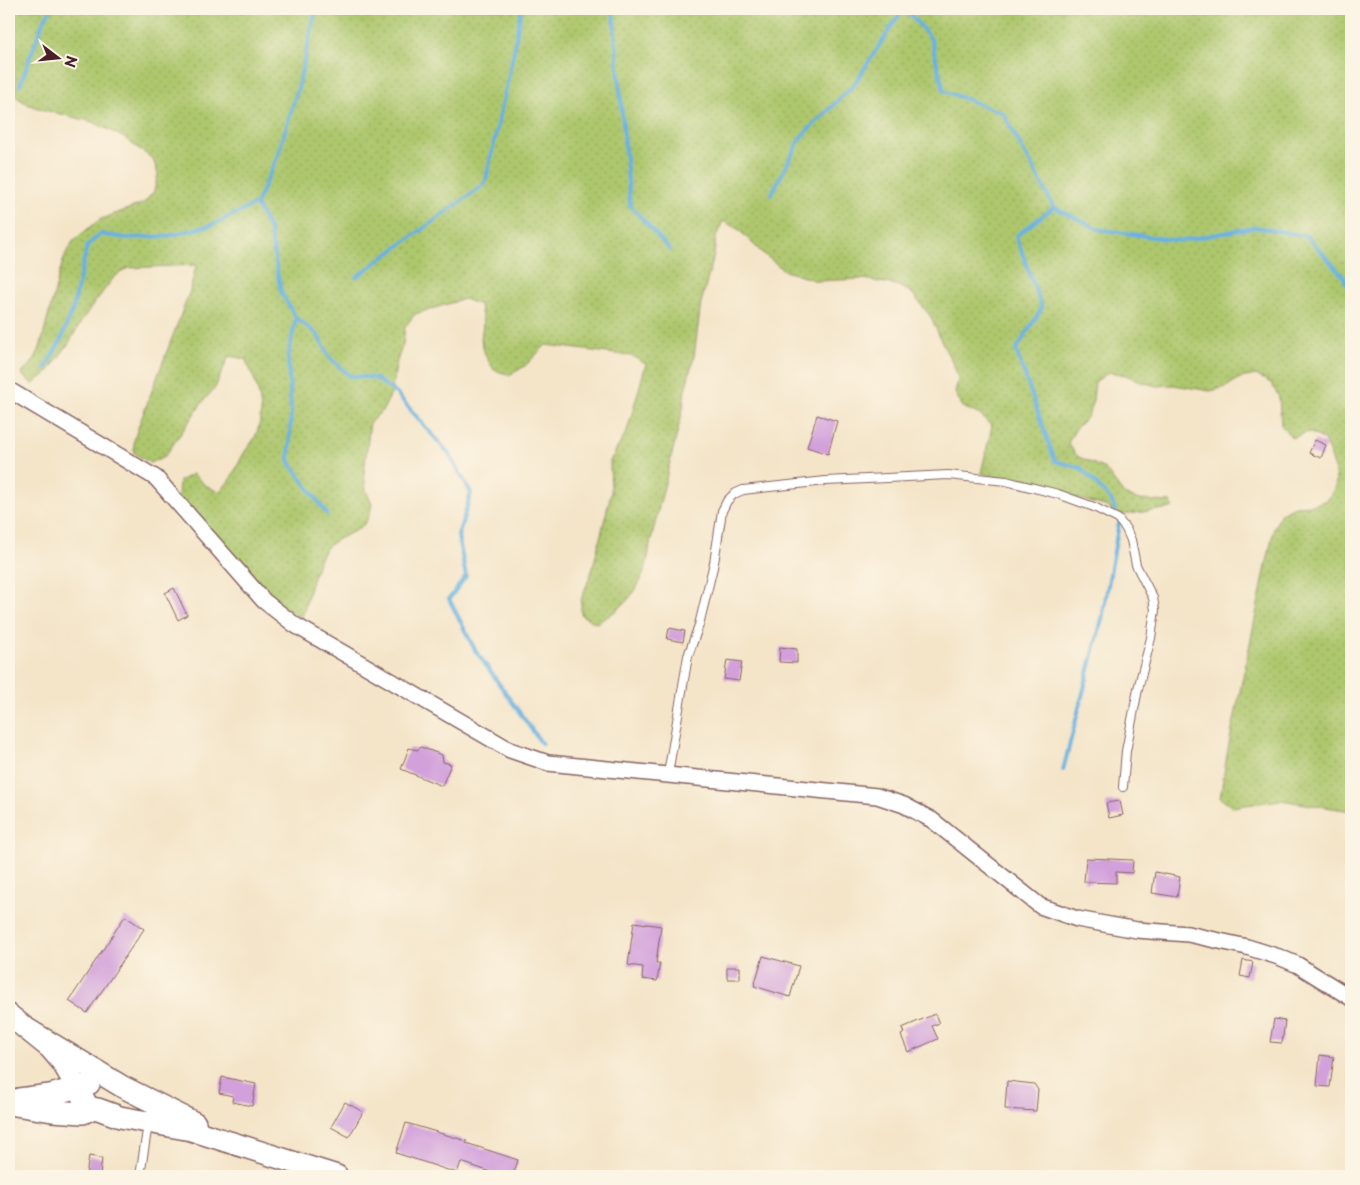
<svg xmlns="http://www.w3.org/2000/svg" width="1360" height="1185" font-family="'Playpen Sans',sans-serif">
  <defs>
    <pattern id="grass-dots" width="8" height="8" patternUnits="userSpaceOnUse" patternTransform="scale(1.25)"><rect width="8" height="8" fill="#adc76d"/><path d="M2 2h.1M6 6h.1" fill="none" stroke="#96aa5f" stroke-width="1.8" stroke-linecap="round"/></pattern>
  </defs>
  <rect width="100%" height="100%" fill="#fcf5e5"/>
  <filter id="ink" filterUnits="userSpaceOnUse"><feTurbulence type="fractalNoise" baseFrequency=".02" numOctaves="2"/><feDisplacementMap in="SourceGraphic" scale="10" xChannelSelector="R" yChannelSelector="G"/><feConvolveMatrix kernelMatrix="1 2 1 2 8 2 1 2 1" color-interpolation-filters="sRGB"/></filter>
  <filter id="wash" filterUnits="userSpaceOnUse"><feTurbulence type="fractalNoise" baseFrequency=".0096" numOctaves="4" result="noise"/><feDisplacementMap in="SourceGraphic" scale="20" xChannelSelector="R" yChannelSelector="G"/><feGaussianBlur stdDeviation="1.12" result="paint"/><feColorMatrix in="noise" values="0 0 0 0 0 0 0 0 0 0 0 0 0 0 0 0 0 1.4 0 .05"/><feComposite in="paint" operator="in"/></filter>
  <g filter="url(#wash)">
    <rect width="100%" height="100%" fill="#f4e5c9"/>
    <path fill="url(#grass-dots)" stroke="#7c734c" d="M9,9H1351V811L1280,800L1232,807L1220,798L1228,749L1274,528L1281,513L1295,506L1312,505L1327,500C1329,496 1334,491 1335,486C1339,473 1329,450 1323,439L1308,432L1292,438L1281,425L1279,397L1271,383L1256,375L1240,378L1226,387L1210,391L1174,385L1157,386L1141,382L1126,375L1109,372L1095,382L1093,400L1088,416L1076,428L1068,443L1077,456L1105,469L1124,494L1139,500L1171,502L1173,508L1120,515L1105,506L981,473L992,426L980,415L963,407L955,393L958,378L953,363L945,349L931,317L911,292L896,285L863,279L817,281L785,271L760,251L738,229L723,221L716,237L714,255L701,303L694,357L685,390L683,409L650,544C646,582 631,605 596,623L581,615V600L592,571L611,493L610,461L627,431L646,364L632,356L546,345L525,366L510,375L494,370L485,355L481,340L483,323L480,305L464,299L415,314L405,327L403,344L397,361L391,394L383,410L370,422L364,473L366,490L372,505C371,510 369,516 367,520C359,535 334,535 324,551C313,569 308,597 302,618L270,600L178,496L179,481L193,474L205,485L219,492C233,479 235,469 244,453C247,448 252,443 255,437C267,411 258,384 245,359L229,356L215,388L204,400L165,456L150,463L134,453V440L139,425L191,288L196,265L128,268L114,277L84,317L67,346L47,373L33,384L24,377L22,373L33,362L40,348L60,271L65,255L74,240L99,220L144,203L154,191L158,174L153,159L123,137L93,122L44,110L29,105L15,96L9,88Z"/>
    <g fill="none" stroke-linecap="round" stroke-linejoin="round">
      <path stroke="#67b1e0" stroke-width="4" d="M613,9L630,205L670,250
        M906,9L931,39L944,91L1003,113L1054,207L1098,229L1180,241L1255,227L1307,236L1343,276L1351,292
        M20,85L43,22L51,9
        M771,195L801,137L853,86L903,9
        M256,204L270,231L281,292L296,318L317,334L330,358L350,376L375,378L397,394L449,454L471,493L458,536L466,576L449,599L475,650L542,744
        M1054,207L1016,236L1042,308L1016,350L1055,461L1081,468L1112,501L1117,517
        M356,277L485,184L513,55L521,9
        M296,318L288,357L291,411L289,461L327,514
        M45,369L61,340L73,308L87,246L100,234L126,238L168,236L212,225L256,204L277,158L298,88L316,9
        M1063,770L1102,619L1119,523"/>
    </g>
    <g id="blocks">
      <path fill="#d2a0db" d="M817,415L837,421L828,454L807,447Z
        M1315,440L1326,445L1321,458L1309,453Z
        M174,588L187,615L178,620L165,593Z
        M669,628L685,631L683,642L667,639Z
        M780,647L797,649V663L779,662Z
        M727,660L742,662L739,681L724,679Z
        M421,747L442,755L443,762L451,764L442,786L401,769L409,748L417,750Z
        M1120,801L1123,815L1109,818L1106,803Z
        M1086,858L1133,860L1132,873L1116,872V883L1084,882Z
        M1155,872L1180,877L1177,897L1152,893Z
        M125,916L144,929L87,1013L69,1001Z
        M634,922L661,926L656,963H660L657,981L642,979L643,967L628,965Z
        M763,956L799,966L790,997L754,986Z
        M1243,960L1253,962L1250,978L1240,976Z
        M727,967H740V979H727Z
        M935,1014L939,1023L932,1026L938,1039L908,1052L901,1035L904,1033L902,1028Z
        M1274,1019L1285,1021L1282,1043L1270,1042Z
        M1320,1055L1334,1057L1330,1087L1317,1086Z
        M222,1077L256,1084L252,1106L232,1102L233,1096L219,1093Z
        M1007,1081L1034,1084L1038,1090L1036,1111L1005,1109Z
        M345,1102L363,1112L349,1137L331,1127Z
        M406,1123L467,1141L466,1143L518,1160L513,1176H490L491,1172L461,1162L457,1173L396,1153Z
        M89,1156L102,1158L100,1176H86Z"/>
    </g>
  </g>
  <g filter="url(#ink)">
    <use href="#blocks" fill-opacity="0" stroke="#866462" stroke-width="1"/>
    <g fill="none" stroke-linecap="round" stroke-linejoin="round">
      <defs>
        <path id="lane" d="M668,774L688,656L699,625L714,563L722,511L727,501L734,494L743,490L826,481L948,475L1006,481L1058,494L1094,507L1118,519L1126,529L1131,540L1136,565L1153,598L1155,610L1151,638L1138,689L1126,751L1123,787
          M140,1176L148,1124"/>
        <path id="street" d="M9,390L156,478L264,601L295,625L510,750L548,763L877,796L904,805L932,820L1040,906L1077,919L1137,930L1188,934L1247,947L1279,957L1298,965L1351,998"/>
        <path id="secondary" d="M9,1015L50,1048L62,1062L85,1101
          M27,1029L123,1087L195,1123
          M19,1099L50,1095L89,1084
          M9,1104L52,1111L83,1113L93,1108
          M98,1109L120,1117L191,1130L337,1176"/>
      </defs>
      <use href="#lane" stroke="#866462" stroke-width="10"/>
      <use href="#street" stroke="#866462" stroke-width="18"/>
      <use href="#secondary" stroke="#866462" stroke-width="24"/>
      <use href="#lane" stroke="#fff" stroke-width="8"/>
      <use href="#street" stroke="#fff" stroke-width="15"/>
      <use href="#secondary" stroke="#fff" stroke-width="21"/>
    </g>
  </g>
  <rect width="1360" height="1185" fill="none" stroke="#fcf5e5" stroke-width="30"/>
  <g transform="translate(58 58) rotate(106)" stroke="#fcf5e5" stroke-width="4" paint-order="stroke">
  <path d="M0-4L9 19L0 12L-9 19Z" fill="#4a1f2b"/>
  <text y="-8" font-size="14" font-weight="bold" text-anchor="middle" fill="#4a1f2b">N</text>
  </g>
</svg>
